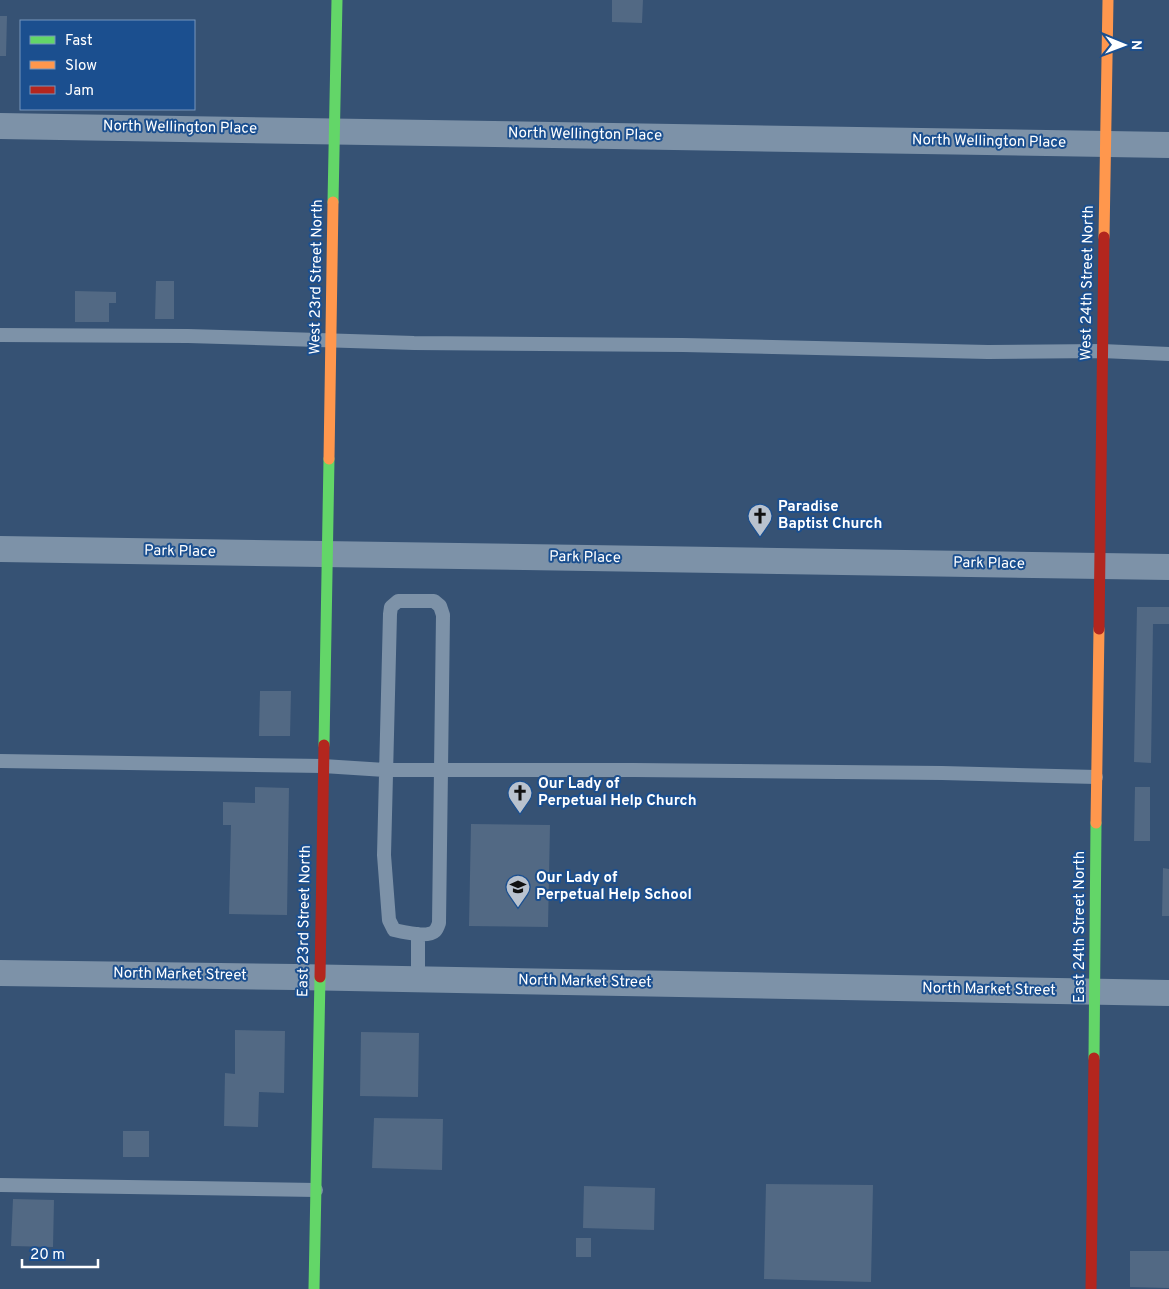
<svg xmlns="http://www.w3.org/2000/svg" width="1169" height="1289" font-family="Overpass,sans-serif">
  <rect width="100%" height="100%" fill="#365274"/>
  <path fill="#526984" d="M612,0H643L642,23L612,22Z
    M0,16H7L6,56H0Z
    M156,281H174V319H155Z
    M75,291L116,292V303H109V322H75Z
    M1137,607H1169V624H1153L1151,763L1134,762Z
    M260,691H291L290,736H259Z
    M255,787L289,788L287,915L229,914L231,825H223V802L255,803Z
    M1135,787H1150V841H1134Z
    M471,824L550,825L548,927L469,926Z
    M1163,868L1169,869V916H1162Z
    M235,1030L285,1031L284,1093L259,1092L258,1127L224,1126L225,1073L235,1074Z
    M361,1032L419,1033L418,1097L360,1096Z
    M374,1118L443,1119L442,1170L372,1168Z
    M123,1131H149V1157H123Z
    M766,1184L873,1185L871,1282L764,1279Z
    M584,1186L655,1188L654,1230L583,1228Z
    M13,1199L54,1200L53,1247L11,1246Z
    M576,1238H591V1257H576Z
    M1130,1251H1169V1288L1130,1287Z"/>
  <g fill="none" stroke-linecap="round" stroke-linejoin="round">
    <path stroke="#7d92a8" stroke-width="14" d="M0,335L188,336L414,343L683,345L988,352L1102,351L1169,354
      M398,601H434L440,606L443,615L439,923C438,926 437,929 435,931C428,938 403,932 394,930L389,920L384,855L390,614L391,607Z
      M0,761L323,766L385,770H634L942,773L1096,777
      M418,934V979
      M0,1185L316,1190"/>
    <path stroke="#7d92a8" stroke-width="26" d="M0,126L1169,145
      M0,549L1169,567
      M0,973L295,977L1169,993"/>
    <path stroke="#63d668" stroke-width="11" d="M333,202L337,0
      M324,745L329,459
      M1094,1058L1096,823
      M314,1289L320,977"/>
    <path stroke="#ff974d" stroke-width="11" d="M1104,237L1108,0
      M329,459L333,202
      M1096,823L1099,629"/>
    <path stroke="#b3261e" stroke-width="11" d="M1099,629L1104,237
      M320,977L324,745
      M1091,1289L1094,1058"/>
  </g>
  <defs>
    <symbol id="church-pin" viewBox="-11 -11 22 30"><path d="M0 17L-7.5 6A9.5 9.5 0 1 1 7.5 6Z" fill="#b9c2ce" stroke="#1b4f8f"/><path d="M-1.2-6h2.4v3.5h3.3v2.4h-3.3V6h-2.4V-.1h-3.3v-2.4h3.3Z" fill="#111"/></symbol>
    <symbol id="school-pin" viewBox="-11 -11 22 30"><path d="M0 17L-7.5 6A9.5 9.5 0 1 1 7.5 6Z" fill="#b9c2ce" stroke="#1b4f8f"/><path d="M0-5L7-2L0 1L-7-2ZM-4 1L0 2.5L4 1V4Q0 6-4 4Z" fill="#111"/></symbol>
  </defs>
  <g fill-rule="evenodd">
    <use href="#church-pin" x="746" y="502" width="28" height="38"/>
    <use href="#church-pin" x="506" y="779" width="28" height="38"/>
    <use href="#school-pin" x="504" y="873" width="28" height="38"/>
  </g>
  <g text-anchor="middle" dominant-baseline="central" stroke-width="4" stroke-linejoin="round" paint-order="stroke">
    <g font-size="15" fill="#fff" stroke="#1b4f8f">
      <text transform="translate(180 128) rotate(1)">North Wellington Place</text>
      <text transform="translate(585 135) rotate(1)">North Wellington Place</text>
      <text transform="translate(989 142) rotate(1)">North Wellington Place</text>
      <text transform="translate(317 277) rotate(-89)">West 23rd Street North</text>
      <text transform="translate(1088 283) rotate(-89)">West 24th Street North</text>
      <text transform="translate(180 552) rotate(1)">Park Place</text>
      <text transform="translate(585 558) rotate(1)">Park Place</text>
      <text transform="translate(989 564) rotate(1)">Park Place</text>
      <text transform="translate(305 921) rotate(-89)">East 23rd Street North</text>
      <text transform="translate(1080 927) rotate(-90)">East 24th Street North</text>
      <text transform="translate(180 975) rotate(1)">North Market Street</text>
      <text transform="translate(585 982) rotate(1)">North Market Street</text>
      <text transform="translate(989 990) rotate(1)">North Market Street</text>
    </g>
    <g font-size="15" font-weight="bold" fill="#fff" stroke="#1b4f8f" text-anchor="start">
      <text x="778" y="507">Paradise<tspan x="778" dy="17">Baptist Church</tspan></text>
      <text x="538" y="784">Our Lady of<tspan x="538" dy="17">Perpetual Help Church</tspan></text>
      <text x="536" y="878">Our Lady of<tspan x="536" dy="17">Perpetual Help School</tspan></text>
    </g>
  </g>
  <rect x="20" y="20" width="175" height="90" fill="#1b4f8f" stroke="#7695bc"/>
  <rect x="30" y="36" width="25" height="8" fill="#63d668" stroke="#7695bc"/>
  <text x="65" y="45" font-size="15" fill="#ffffff">Fast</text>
  <rect x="30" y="61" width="25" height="8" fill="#ff974d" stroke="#7695bc"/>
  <text x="65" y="70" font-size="15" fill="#ffffff">Slow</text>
  <rect x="30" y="86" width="25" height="8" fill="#b3261e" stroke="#7695bc"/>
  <text x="65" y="95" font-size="15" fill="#ffffff">Jam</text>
  <g transform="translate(1124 45) rotate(91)" stroke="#1b4f8f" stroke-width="4" paint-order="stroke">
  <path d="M0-4L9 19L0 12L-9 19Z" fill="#ffffff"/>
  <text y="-8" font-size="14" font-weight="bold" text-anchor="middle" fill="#ffffff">N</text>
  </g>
  <path d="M22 1259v8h76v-8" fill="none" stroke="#ffffff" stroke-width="2.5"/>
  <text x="30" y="1259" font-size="15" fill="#ffffff" stroke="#1b4f8f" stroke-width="4" paint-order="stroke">20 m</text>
</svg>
